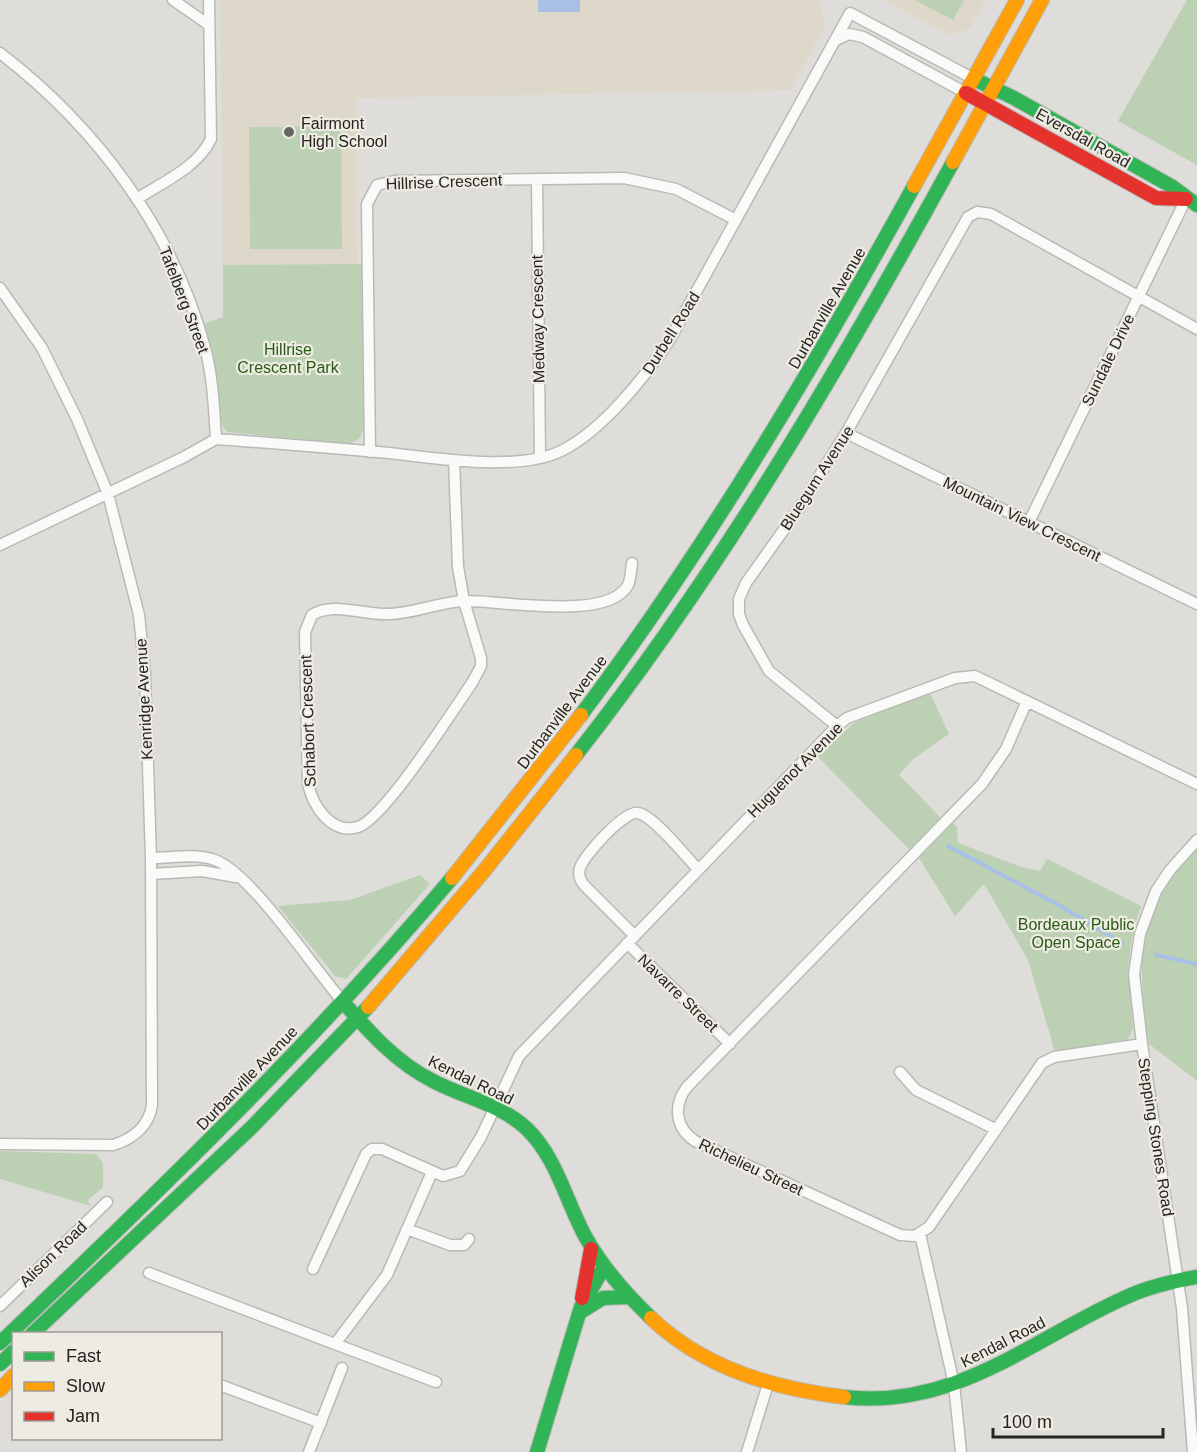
<svg xmlns="http://www.w3.org/2000/svg" width="1197" height="1452" font-family="Helvetica,sans-serif">
  <rect width="100%" height="100%" fill="#deddd9"/>
  <path fill="#ddd8ca" d="M220,0H819L825,25L791,90L356,98L357,264L223,265Z
    M884,0H985L970,29L948,35Z"/>
  <path fill="#bcd1b4" d="M915,0H964L953,20Z
    M1187,0H1197V165L1118,121Z
    M341,126L342,249H250L249,127Z
    M362,264L364,426L360,438L349,444L227,432L222,425L203,324L223,317V265Z
    M930,693L949,734L912,760L899,775L941,818L910,850L816,755L857,721Z
    M953,823L957,827L958,843L1021,867L1040,871L1047,859L1141,906L1133,931L1128,966L1133,1029L1128,1039L1055,1052L1028,960L984,884L955,916L919,858Z
    M1197,849V1081L1149,1044C1136,962 1135,912 1197,849Z
    M420,875L430,884L346,979L335,976L278,906L350,900Z
    M0,1151L96,1154L103,1163V1187L88,1200L91,1206L0,1179Z"/>
  <path fill="#a8c0e6" d="M538,0H580V12H538Z"/>
  <g fill="none" stroke-linecap="round" stroke-linejoin="round">
    <path stroke="#a8c0e6" stroke-width="4" d="M948,846L1064,908L1122,943
      M1156,955L1197,964"/>
    <defs>
      <path id="street" d="M173,0L209,25
        M836,40L849,34L863,37L966,93
        M0,53C96,127 173,229 205,348C213,377 214,409 216,439
        M537,179L540,458
        M137,199C163,182 198,167 211,139L209,0
        M0,288L42,348L77,419L108,494L139,615L145,673L151,858L152,1105C149,1126 133,1139 113,1145L0,1144
        M846,433L1197,604
        M216,439C273,443 331,448 389,453C436,458 518,472 561,451C602,431 644,378 669,341L850,13L974,79
        M370,452L367,204L377,185L394,181L624,178L676,189L736,220
        M454,460L458,567L464,601L481,658V666L472,683C453,710 385,818 358,827C331,835 313,806 308,784L305,632L312,615C332,602 361,614 384,614C411,615 437,602 465,601C500,600 608,622 628,585C631,579 631,569 632,563
        M1029,522L1186,199
        M0,545L184,457L216,439
        M1027,701L1006,749L982,784L687,1087C673,1105 675,1128 695,1141L900,1235L915,1236L929,1227L1042,1063L1054,1057L1142,1044
        M837,726L769,671L743,625L739,614V599L746,583L800,507L846,433L968,217L977,212L991,214L1197,329
        M151,858C171,858 196,853 215,860C252,874 314,969 344,1003
        M151,874L202,871L236,877
        M634,935L584,885C580,880 578,874 580,868C584,855 625,810 638,813C653,815 686,857 698,869
        M627,943L730,1044
        M900,1072L916,1090L995,1129
        M432,1172L387,1275L335,1344L436,1382
        M407,1229L450,1245H464L469,1239
        M920,1234L954,1384L961,1452
        M313,1269L366,1154L372,1149H382L443,1176L460,1171L481,1137L519,1056L837,726L847,718L955,678L975,676L1197,784
        M149,1273L335,1344
        M0,1306L107,1202
        M220,1385L321,1423
        M309,1452L342,1368
        M747,1452L768,1384
        M1193,1452L1182,1308L1142,1044L1134,974L1140,934L1156,891L1170,870L1197,840"/>
      <path id="fast" d="M974,79L1014,98L1171,186L1197,205
        M581,715C706,548 813,369 914,186
        M576,755C721,570 840,368 953,162
        M344,1003C370,1033 397,1063 433,1081C463,1097 500,1104 526,1128C556,1156 566,1201 585,1236C602,1267 625,1293 651,1318
        M582,1311L603,1298L628,1297
        M32,1334L252,1127L368,1007
        M0,1343C157,1193 312,1044 452,878
        M0,1364L14,1351
        M844,1397C958,1410 1035,1336 1131,1295C1152,1286 1174,1281 1197,1277
        M537,1452L581,1307L604,1267"/>
      <path id="slow" d="M953,162L1042,0
        M914,186L1017,0
        M452,878L581,715
        M368,1007L484,871L576,755
        M651,1318C703,1368 774,1389 844,1397
        M0,1390L14,1375"/>
      <path id="jam" d="M966,93L1156,198L1186,199
        M582,1298L591,1249"/>
    </defs>
    <use href="#street" stroke="#b9b9b6" stroke-width="13"/>
    <use href="#fast" stroke="#b9b9b6" stroke-width="16"/>
    <use href="#slow" stroke="#b9b9b6" stroke-width="16"/>
    <use href="#jam" stroke="#b9b9b6" stroke-width="16"/>
    <use href="#street" stroke="#fafaf9" stroke-width="10"/>
    <use href="#fast" stroke="#30b455" stroke-width="14"/>
    <use href="#slow" stroke="#ff9f0a" stroke-width="14"/>
    <use href="#jam" stroke="#e5322d" stroke-width="14"/>
  </g>
  <circle fill="#666561" stroke="#eeebe3" stroke-width="2" cx="289" cy="132" r="6"/>
  <g text-anchor="middle" dominant-baseline="central" stroke-width="4.5" stroke-linejoin="round" paint-order="stroke">
    <g font-size="16" fill="#252421" stroke="#eeebe3" text-anchor="start">
      <text x="301" y="123">Fairmont<tspan x="301" dy="18">High School</tspan></text>
    </g>
    <g font-size="16" fill="#252421" stroke="#eeebe3">
      <text transform="translate(1083 138) rotate(29)">Eversdal Road</text>
      <text transform="translate(444 182) rotate(-2)">Hillrise Crescent</text>
      <text transform="translate(184 300) rotate(69)">Tafelberg Street</text>
      <text transform="translate(827 308) rotate(-60)">Durbanville Avenue</text>
      <text transform="translate(538 319) rotate(-91)">Medway Crescent</text>
      <text transform="translate(671 333) rotate(-58)">Durbell Road</text>
      <text transform="translate(1108 360) rotate(-64)">Sundale Drive</text>
      <text transform="translate(817 478) rotate(-57)">Bluegum Avenue</text>
      <text transform="translate(1022 519) rotate(26)">Mountain View Crescent</text>
      <text transform="translate(144 699) rotate(-93)">Kenridge Avenue</text>
      <text transform="translate(562 712) rotate(-53)">Durbanville Avenue</text>
      <text transform="translate(308 721) rotate(-92)">Schabort Crescent</text>
      <text transform="translate(795 770) rotate(-45)">Huguenot Avenue</text>
      <text transform="translate(678 993) rotate(44)">Navarre Street</text>
      <text transform="translate(247 1078) rotate(-46)">Durbanville Avenue</text>
      <text transform="translate(471 1080) rotate(26)">Kendal Road</text>
      <text transform="translate(1156 1137) rotate(81)">Stepping Stones Road</text>
      <text transform="translate(751 1167) rotate(25)">Richelieu Street</text>
      <text transform="translate(53 1254) rotate(-44)">Alison Road</text>
      <text transform="translate(1003 1342) rotate(-27)">Kendal Road</text>
    </g>
    <g font-size="16" fill="#275c13" stroke="#eeebe3">
      <text x="288" y="349">Hillrise<tspan x="288" dy="18">Crescent Park</tspan></text>
      <text x="1076" y="924">Bordeaux Public<tspan x="1076" dy="18">Open Space</tspan></text>
    </g>
  </g>
  <rect x="12" y="1332" width="210" height="108" fill="#eeebe3" stroke="#9e9b95" stroke-width="1.5"/>
  <rect x="24" y="1352" width="30" height="9" fill="#30b455" stroke="#9e9b95" stroke-width="1.5"/>
  <text x="66" y="1362" font-size="18" fill="#252421">Fast</text>
  <rect x="24" y="1382" width="30" height="9" fill="#ff9f0a" stroke="#9e9b95" stroke-width="1.5"/>
  <text x="66" y="1392" font-size="18" fill="#252421">Slow</text>
  <rect x="24" y="1412" width="30" height="9" fill="#e5322d" stroke="#9e9b95" stroke-width="1.5"/>
  <text x="66" y="1422" font-size="18" fill="#252421">Jam</text>
  <path d="M993 1428v9h170v-9" fill="none" stroke="#252421" stroke-width="3"/>
  <text x="1002" y="1428" font-size="18" fill="#252421" stroke="#eeebe3" stroke-width="4.5" paint-order="stroke">100 m</text>
</svg>
